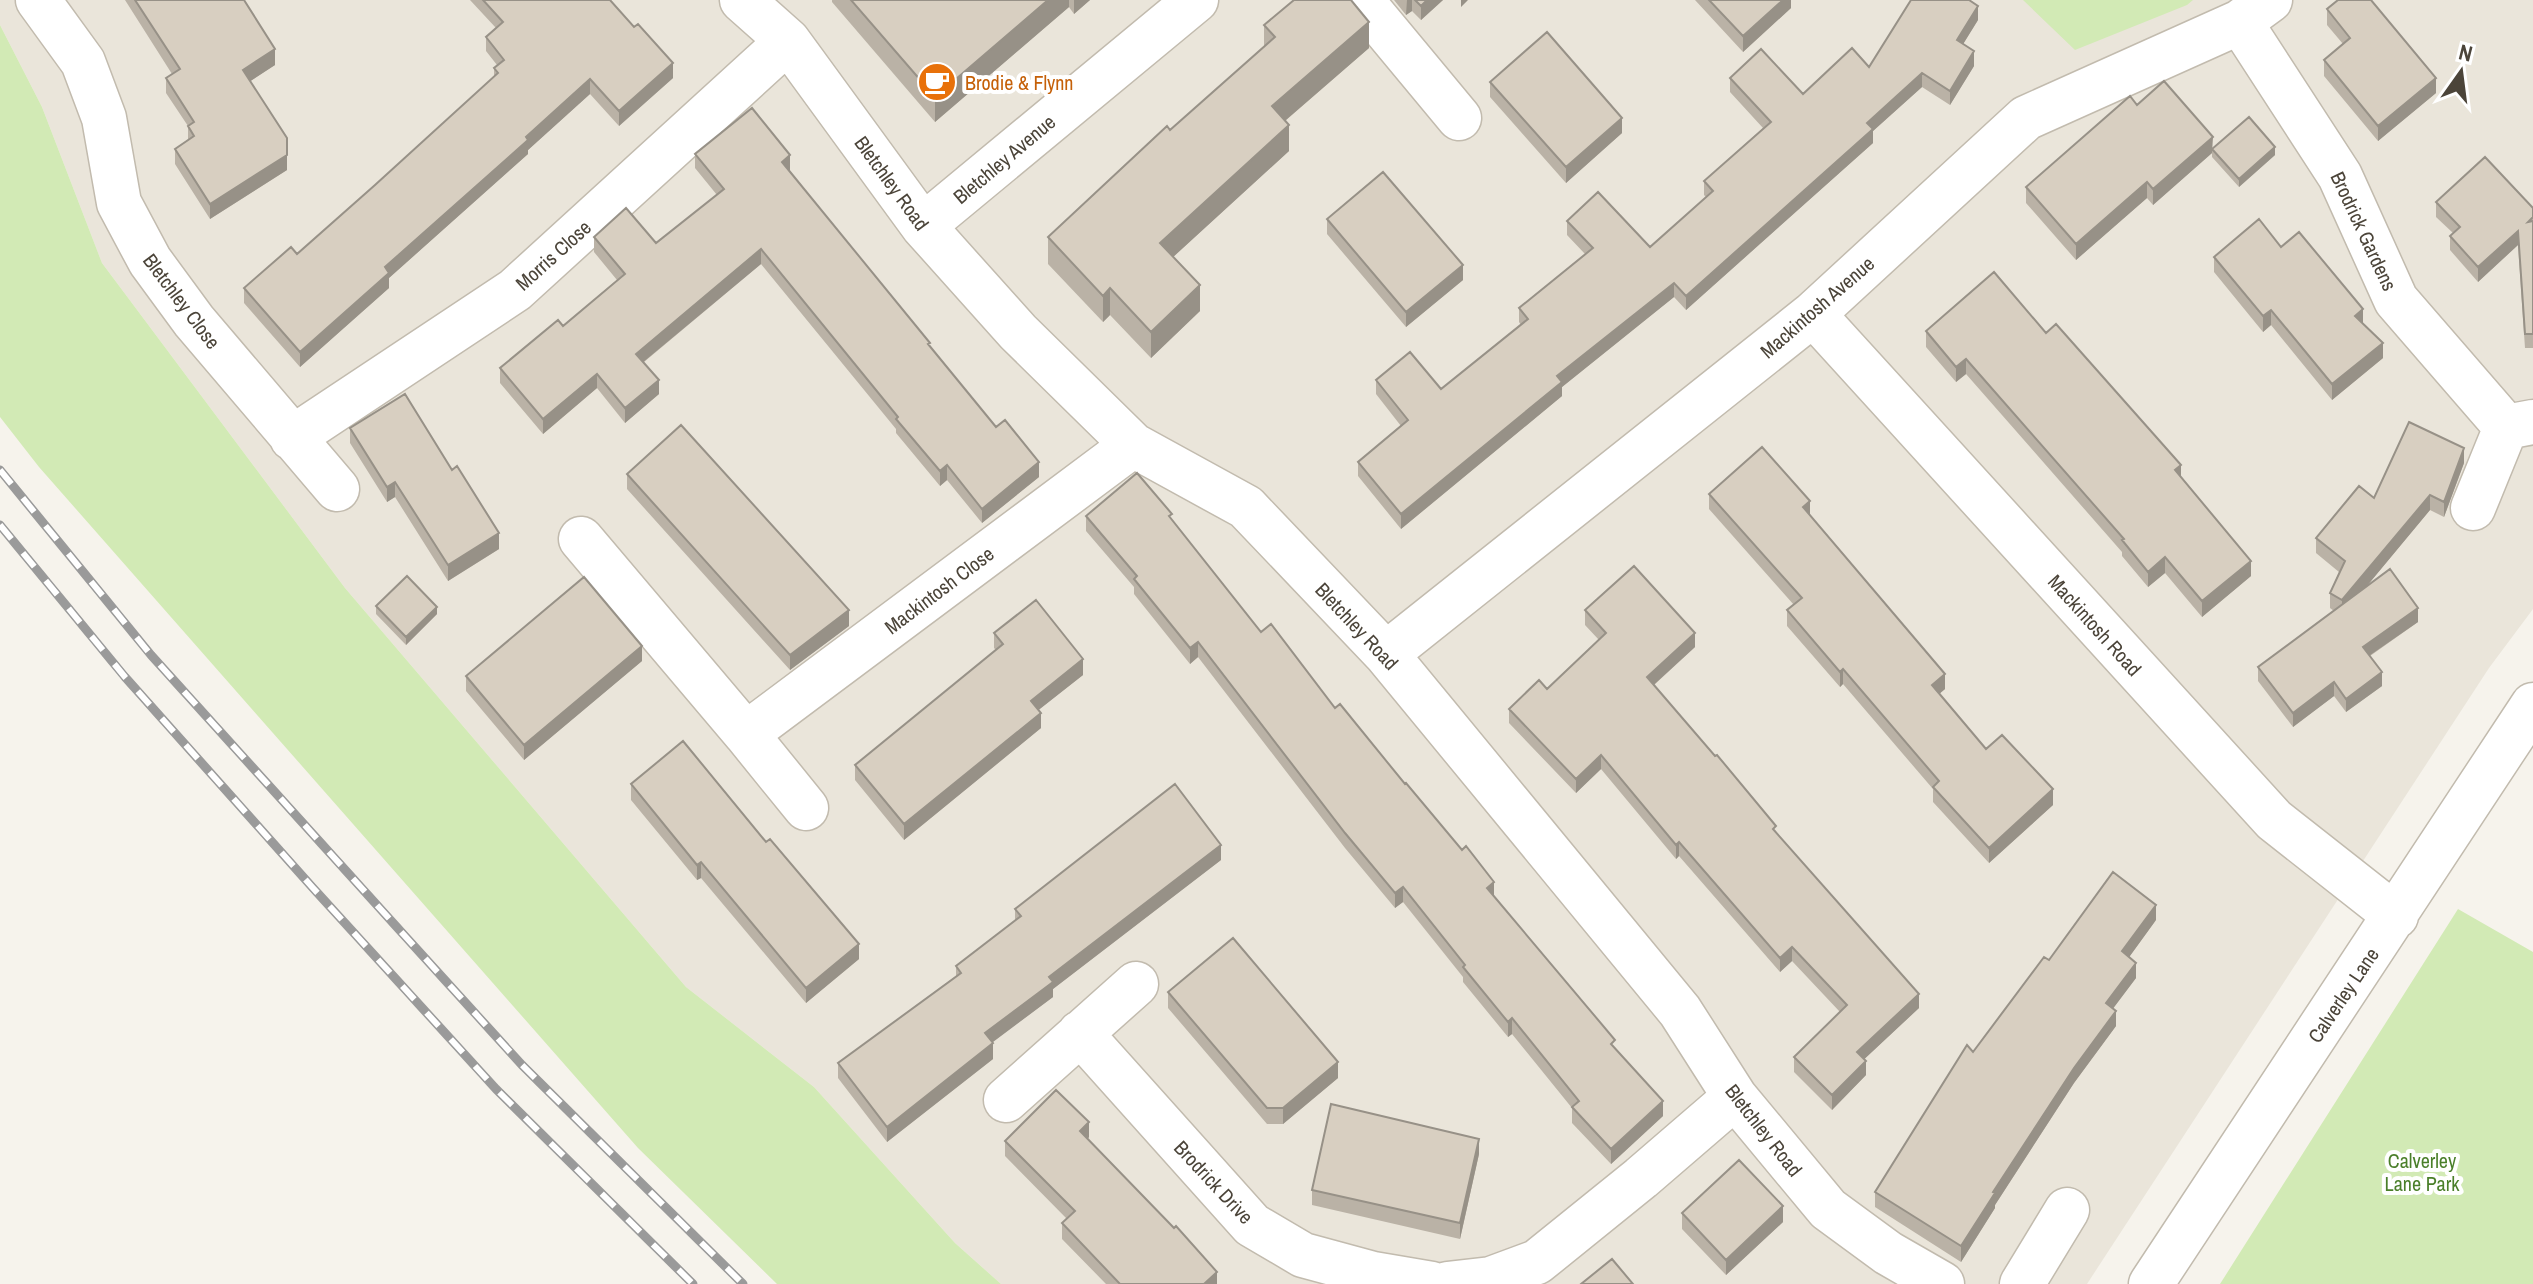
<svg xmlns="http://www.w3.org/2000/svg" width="2533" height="1284" font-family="'Archivo Narrow',sans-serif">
  <rect width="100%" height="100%" fill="#f6f3ec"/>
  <path fill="#eae5da" d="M0,0H2533V609L2489,668L2087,1284H1001L955,1243L814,1087L686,987L345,588L102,263L42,107L0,25Z"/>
  <path fill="#d2eab5" d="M2023,0H2193L2187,5L2075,50Z
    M0,25L42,107L102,263L345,588L686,987L814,1087L955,1243L1001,1284H777L638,1148L39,467L0,417Z
    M2458,909L2533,952V1284H2220Z"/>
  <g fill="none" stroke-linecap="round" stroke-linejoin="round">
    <defs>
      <path id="street" d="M38,0L83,62L104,118L119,203L150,261L194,321L337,489
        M742,0L788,41L923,226L1018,332L1133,445L1246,507L1386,654L1680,1011L1735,1097L1828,1209L1888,1253L1942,1284
        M1361,0L1459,118
        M2240,22L2340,176L2396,300L2506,427L2533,422
        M923,226L1196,0
        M1813,314L2274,820L2396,916
        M292,438L515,290L788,41
        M2473,508L2506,427
        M581,539L746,734
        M1386,654L1813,314L2026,118L2240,22L2270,0
        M806,808L746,734L1133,445
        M1080,1033L1252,1225L1303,1255L1373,1274L1432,1284
        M1006,1100L1136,984
        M1447,1284L1491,1279L1537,1262L1641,1178L1735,1097
        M2022,1284L2067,1210
        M2151,1284L2533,705"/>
    </defs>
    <use href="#street" stroke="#c2bbae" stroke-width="47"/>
    <use href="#street" stroke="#fff" stroke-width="44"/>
    <defs>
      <path id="rail" d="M0,470L151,655L404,935L522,1065L743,1284
        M0,525L125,677L313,888L496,1089L693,1284"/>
    </defs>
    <use href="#rail" stroke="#9a9a9a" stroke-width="9"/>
    <use href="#rail" stroke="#fff" stroke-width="6" stroke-dasharray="18" stroke-linecap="butt"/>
  </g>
  <path fill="#bab2a6" d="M125,0H244L275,65L250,81L287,170L210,219L175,164V149L188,140V126L166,93V78L172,74Z
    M470,0H610L673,78L619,126L590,94L528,150V154L389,278V288L300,367L244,303V288L297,254L375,185L494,77V68L497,65L486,51V37L496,28Z
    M832,0H1090L1074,14L1069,7L935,122L832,2Z
    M1394,0H1443L1421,20L1412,11L1406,15Z
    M1695,0H1791V8L1743,52Z
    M2327,9L2436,93L2378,141L2324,76V60L2343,44L2327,25Z
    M1978,20L1963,44L1974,66L1950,105L1922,87L1873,131V143L1686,310L1674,297L1562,387V396L1401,529L1358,476V462L1401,426L1376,394V380L1441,389L1521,325L1519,322V308L1585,254L1567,235V221L1650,247L1706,197L1704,195V181L1763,128L1730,92V78L1803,94L1869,67Z
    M1264,25L1369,48L1285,121L1289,151L1173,257L1200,311L1151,358L1110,315L1103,322L1048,264V237L1264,47Z
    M1490,82L1622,133L1566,183L1490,97Z
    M2137,105L2213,148L2275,155L2239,187L2212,157V153L2153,205L2147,198L2076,260L2026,203V187Z
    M695,154L790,170L789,171L930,347L996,427L1039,477L982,523L947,480L940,486L896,433V429L761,264L644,362L659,394L625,423L597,388L543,434L500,383V368L563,326L617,280L594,252V237L656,243L717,195L695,168Z
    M2436,202L2533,208V348H2525L2518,245L2478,282L2450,250V236L2453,233L2436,217Z
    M1327,219L1463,280L1406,327L1327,234Z
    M2281,247L2363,324L2383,358L2332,400L2271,325L2263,332L2214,272V257Z
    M1926,331L2046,333L2181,477L2251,576L2202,617L2165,573L2148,587L2122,556V552L1966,374L1956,382L1926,347Z
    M350,428L499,549L448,581L395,497L387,502L350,443Z
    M2464,463L2444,517L2430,510L2365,588L2418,622L2370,656L2382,686L2346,712L2334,696L2293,727L2258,681V667L2334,611L2330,608V593L2339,572L2316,553V538L2374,498Z
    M627,474L849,626L790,670L627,489Z
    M1709,494L1810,515L1945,689L1939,694L1986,749L2053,805L1989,863L1933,802V789L1843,684L1840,687L1787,626V610L1794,605L1709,509Z
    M1086,516L1172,520L1261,632L1335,708L1494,897L1615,1048L1663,1116L1611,1164L1572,1123V1108L1512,1034L1508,1037L1463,982V977L1403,902L1395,908L1345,848L1198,657L1190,664L1134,594V587L1086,531Z
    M376,606L437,614L406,645L376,614Z
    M1585,610L1695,647L1654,685L1776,832L1919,1008L1864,1059L1866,1075L1832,1110L1794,1072V1057L1840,1012L1792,961L1780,972L1679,856L1676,859L1601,769L1576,793L1509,723V709L1547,689L1599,640L1585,625Z
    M994,633L1083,675L1038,710L1041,728L904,840L855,780V765L996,650L994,648Z
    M642,661L524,760L466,691V676Z
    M631,784L859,959L806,1003L701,878L697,880L631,800Z
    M1221,860L1053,989V997L992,1042L993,1059L887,1142L838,1078V1063L956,976V966L1015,921V909Z
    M2156,920L2129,957L2136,978L2113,1008L2116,1026L2074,1083L1995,1205V1208L1961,1262L1875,1207V1192L1973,1052Z
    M1168,992L1338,1078L1283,1124H1267L1168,1008Z
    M1089,1137L1088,1139L1217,1284H1106L1062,1239V1223L1067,1219L1005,1156V1141Z
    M1479,1154L1460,1239L1312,1205V1190Z
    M1682,1213L1783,1222L1726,1275L1682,1229Z"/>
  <path fill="#979187" d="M1048,0H1069V7L935,122V97Z
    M1074,0H1090L1074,14Z
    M1407,0H1412V11L1406,15Z
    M1427,0H1443L1421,20V6Z
    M1461,0H1468L1461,7Z
    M1783,0H1791V8L1743,52V36Z
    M1978,6V20L1957,54V40Z
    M1369,22V48L1272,132V106Z
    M275,49V65L243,86V70Z
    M1974,51V66L1950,105V91Z
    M673,63V78L619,126V111Z
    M1922,73V87L1873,131V143L1686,310V296L1867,123Z
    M2436,78V93L2378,141V126Z
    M590,79V94L528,150V154L389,278V288L300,367V352L385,267Z
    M1622,118V133L1566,183V167Z
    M1289,125V151L1160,269V243Z
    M2213,137L2212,153L2153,205V189Z
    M2275,147V155L2239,187V179Z
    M287,155V170L210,219V204Z
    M790,155V170L782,176V162Z
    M2147,182V198L2076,260V244Z
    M2518,231V245L2478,282V267Z
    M761,249V264L636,368V354Z
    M1463,265V280L1406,327V312Z
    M1674,283V297L1562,387V396L1401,529V514L1557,376Z
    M1200,285V311L1151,358V332Z
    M1110,288V315L1103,322V296Z
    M2363,309V325L2355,316Z
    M2271,310V325L2263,332V316Z
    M2383,343V358L2332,400V384Z
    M1966,359V374L1956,382V367Z
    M597,374V388L543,434V419Z
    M659,380V394L625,423V408Z
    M2464,448V463L2444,517V502Z
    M1039,462V477L982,523V509Z
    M947,465V480L940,486V471Z
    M2181,465V480L2175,470Z
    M395,482V497L387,502V487Z
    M2430,495V510L2342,616V600Z
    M1810,501V516L1803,507Z
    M499,533V549L448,581V565Z
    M2165,557V573L2148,587V572Z
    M2251,561V576L2202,617V601Z
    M437,607V614L406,645V637Z
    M2418,608V622L2363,660V647Z
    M849,610V626L790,670V655Z
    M1695,633V647L1647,691V677Z
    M1198,642V657L1190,664V648Z
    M642,646V661L524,760V745Z
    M1083,659V675L1031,716V701Z
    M1843,669V684L1840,687V672Z
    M2382,672V686L2346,712V699Z
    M1945,674V689L1932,700V685Z
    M2334,682V696L2293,727V713Z
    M1041,713V728L904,840V824Z
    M1601,755V769L1576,793V779Z
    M2053,789V805L1989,863V848Z
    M1679,842V856L1676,859V845Z
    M1221,845V860L1053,989V997L985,1048V1033L1049,977Z
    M701,862V878L697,880V865Z
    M1494,882V897L1487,888Z
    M1403,887V902L1395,908V893Z
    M2156,905V920L2122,967V951Z
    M859,944V959L806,1003V988Z
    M1792,947V961L1780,972V958Z
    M2136,963V978L2106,1018V1003Z
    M1919,994V1008L1857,1066V1052Z
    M2116,1011V1026L2074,1083L1995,1205V1208L1961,1262V1246L1993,1192L2074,1068Z
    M1512,1018V1034L1508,1037V1022Z
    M993,1043V1059L887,1142V1127Z
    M1866,1061V1075L1832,1110V1095Z
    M1338,1062V1078L1283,1124V1108Z
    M1663,1101V1116L1611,1164V1149Z
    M1089,1122V1137L1080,1147V1131Z
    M1479,1139V1154L1460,1239V1223Z
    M1783,1206V1222L1726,1275V1260Z
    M1217,1272V1284H1204Z"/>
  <path fill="#d8cfc1" stroke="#979187" stroke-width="2" d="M135,0H244L275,49L243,70L287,138V155L210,204L175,149L194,136L188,126L194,122L166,78L180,69Z
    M483,0H610L634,27L638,24L673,63L619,111L590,79L526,137L528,140L385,267L389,273L300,352L244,288L291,247L297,254L375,185L498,73L494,68L504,60L486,37L503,22Z
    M851,0H1048L935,97Z
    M1294,0H1351L1369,22L1272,106L1289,125L1160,243L1200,285L1151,332L1110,288L1103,296L1048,237L1167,126L1170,130L1275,37L1264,25Z
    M1415,0H1427L1421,6Z
    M1709,0H1783L1743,36Z
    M1911,0H1969L1978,6L1957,40L1974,51L1950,91L1922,73L1867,123L1873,129L1686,296L1674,283L1557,376L1562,382L1401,514L1358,462L1408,420L1376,380L1410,352L1441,389L1528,319L1519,308L1593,248L1567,221L1598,192L1650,247L1713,191L1704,181L1771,122L1730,78L1761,49L1803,94L1852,48L1869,67Z
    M2338,0H2371L2436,78L2378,126L2324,60L2350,38L2327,9Z
    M1547,32L1622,118L1566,167L1490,82Z
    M2164,81L2213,137L2153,189L2147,182L2076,244L2026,187L2130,96L2137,105Z
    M752,108L790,155L782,162L930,343L928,344L996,427L1005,420L1039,462L982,509L947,465L940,471L896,419L898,417L761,249L636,354L659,380L625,408L597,374L543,419L500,368L558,320L563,326L625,274L594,237L626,208L656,243L724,189L695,154Z
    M2249,117L2275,147L2239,179L2212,149Z
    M2485,157L2533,208V217L2528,222L2533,221V334H2525L2518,231L2478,267L2450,236L2460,227L2436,202Z
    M1383,172L1463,265L1406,312L1327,219Z
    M2259,219L2281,247L2299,232L2363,309L2355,316L2383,343L2332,384L2271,310L2263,316L2214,257Z
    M1994,272L2046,333L2056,324L2181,465L2175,470L2251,561L2202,601L2165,557L2148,572L2122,540L2124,539L1966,359L1956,367L1926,331Z
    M405,394L452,470L457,466L499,533L448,565L395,482L387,487L350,428Z
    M2409,422L2464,448L2444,502L2430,495L2342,600L2330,593L2345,561L2316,538L2359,486L2374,498Z
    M681,425L849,610L790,655L627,474Z
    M1762,447L1810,501L1803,507L1945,674L1932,685L1986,749L2002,735L2053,789L1989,848L1933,787L1939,781L1843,669L1840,672L1787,610L1802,598L1709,494Z
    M1137,473L1172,514L1169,516L1261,632L1271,624L1335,708L1340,704L1405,784L1406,783L1462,850L1466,846L1494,882L1487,888L1615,1040L1611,1044L1663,1101L1611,1149L1572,1107L1579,1101L1512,1018L1508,1022L1463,967L1465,965L1403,887L1395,893L1345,833L1198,642L1190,648L1134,579L1137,576L1086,516Z
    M1634,566L1695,633L1647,677L1715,756L1717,755L1776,826L1773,829L1919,994L1857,1052L1866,1061L1832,1095L1794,1057L1847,1005L1792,947L1780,958L1679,842L1676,845L1601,755L1576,779L1509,709L1539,680L1547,689L1606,633L1585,610Z
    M2390,569L2418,608L2363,647L2382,672L2346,699L2334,682L2293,713L2258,667Z
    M407,576L437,607L406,637L376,606Z
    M584,577L642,646L524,745L466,676Z
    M1036,600L1083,659L1031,701L1041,713L904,824L855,765L1003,644L994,633Z
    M683,741L766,842L770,839L859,944L806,988L701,862L697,865L631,784Z
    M1175,784L1221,845L1049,977L1053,982L985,1033L993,1043L887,1127L838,1063L961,973L956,966L1021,916L1015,909Z
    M2113,872L2156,905L2122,951L2136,963L2106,1003L2116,1011L2074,1068L1993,1192L1995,1193L1961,1246L1875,1192L1967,1045L1973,1052L2044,957L2049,960Z
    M1233,938L1338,1062L1283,1108H1267L1168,992Z
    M1056,1090L1089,1122L1080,1131L1174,1228L1176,1226L1217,1272L1204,1284H1120L1062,1223L1075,1211L1005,1141Z
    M1331,1104L1479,1139L1460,1223L1312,1190Z
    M1739,1160L1783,1206L1726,1260L1682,1213Z
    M1612,1259L1633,1284H1581Z"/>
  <defs>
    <symbol id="cafe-disc" viewBox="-11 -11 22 22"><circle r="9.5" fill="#e8710a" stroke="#fff"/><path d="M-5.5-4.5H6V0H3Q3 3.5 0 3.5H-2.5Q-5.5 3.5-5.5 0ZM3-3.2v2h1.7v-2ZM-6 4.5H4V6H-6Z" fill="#fff"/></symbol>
  </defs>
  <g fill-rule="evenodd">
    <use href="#cafe-disc" x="915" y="60" width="44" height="44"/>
  </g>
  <g text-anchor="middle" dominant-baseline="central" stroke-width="8" stroke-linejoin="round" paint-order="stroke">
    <g font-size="20" fill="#c56008" stroke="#fff" text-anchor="start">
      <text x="965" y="82">Brodie &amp; Flynn</text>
    </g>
    <g font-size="20" fill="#4b4439" stroke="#fff">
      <text transform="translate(1004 159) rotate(-40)">Bletchley Avenue</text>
      <text transform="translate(892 183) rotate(54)">Bletchley Road</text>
      <text transform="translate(2364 231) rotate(65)">Brodrick Gardens</text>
      <text transform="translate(553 255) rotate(-42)">Morris Close</text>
      <text transform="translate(182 301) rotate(53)">Bletchley Close</text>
      <text transform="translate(1817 307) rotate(-41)">Mackintosh Avenue</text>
      <text transform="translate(939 590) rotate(-37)">Mackintosh Close</text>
      <text transform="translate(2095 625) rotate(48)">Mackintosh Road</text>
      <text transform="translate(1357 626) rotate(47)">Bletchley Road</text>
      <text transform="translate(2343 995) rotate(-56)">Calverley Lane</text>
      <text transform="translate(1764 1130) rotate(52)">Bletchley Road</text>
      <text transform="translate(1214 1182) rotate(47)">Brodrick Drive</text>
    </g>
    <g font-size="20" fill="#4a7f2a" stroke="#fff">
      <text x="2422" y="1160">Calverley<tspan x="2422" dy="23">Lane Park</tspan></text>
    </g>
  </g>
  <g transform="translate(2461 72) rotate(14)" stroke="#ffffff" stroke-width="6" paint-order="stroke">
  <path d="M0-6L14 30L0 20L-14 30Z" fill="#4b4439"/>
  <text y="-12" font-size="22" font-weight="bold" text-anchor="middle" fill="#4b4439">N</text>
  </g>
</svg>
